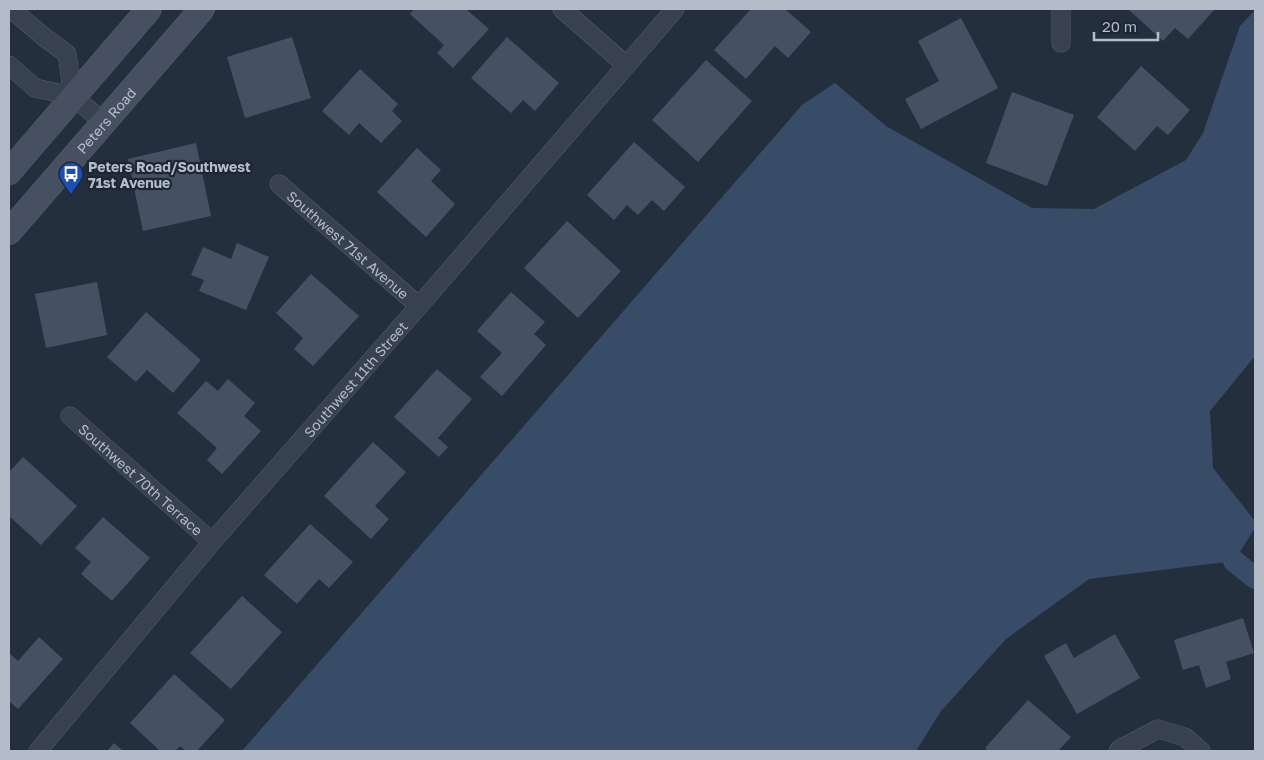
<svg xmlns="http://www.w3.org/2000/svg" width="1264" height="760" font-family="'Golos Text',sans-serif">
  <rect width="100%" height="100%" fill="#242f3e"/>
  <path fill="#394c67" d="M1255,10V356L1210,411L1213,468L1255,521V528L1234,561L1089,579L1006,639L941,711L916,751H242L802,105L835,83L886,126L1032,208L1094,209L1186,160L1203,133L1240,26Z"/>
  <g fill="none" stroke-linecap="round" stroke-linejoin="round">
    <path stroke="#394c67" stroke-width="22" d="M1234,561L1255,578"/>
  </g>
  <path fill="#455162" d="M414,9H466L489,29L453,68L437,53L444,45L410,14Z
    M751,9H785L811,32L788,58L775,46L746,79L714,50Z
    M1128,9H1215L1188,39L1175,28L1163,41Z
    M961,18L998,88L921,129L905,99L939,81L918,41Z
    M292,37L311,98L245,118L227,57Z
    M507,37L559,83L535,111L523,100L511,113L471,78Z
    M706,60L752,101L698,162L652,120Z
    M1141,66L1190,110L1168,135L1157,126L1135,151L1097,117Z
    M360,69L398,104L392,111L402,121L381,143L359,123L349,135L322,111Z
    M1012,92L1074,115L1047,186L986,163Z
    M634,142L685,187L664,211L652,200L638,215L627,205L614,220L587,195Z
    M196,143L211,216L143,231L128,159Z
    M417,148L441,170L431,181L455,204L426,237L377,192Z
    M567,221L621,271L578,318L524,268Z
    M237,243L269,257L246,310L199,291L204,280L191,275L203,247L231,259Z
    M311,274L359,316L313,366L294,349L303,338L276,313Z
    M97,282L107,335L46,348L35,294Z
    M511,292L545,322L534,334L546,345L502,396L480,377L502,353L477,331Z
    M146,312L201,360L173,393L147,370L136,382L107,357Z
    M437,369L472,399L438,438L448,447L439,457L394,417Z
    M228,379L255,403L244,416L261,431L222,474L207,460L217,448L177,413L206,381L218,391Z
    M373,442L406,472L375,506L389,519L371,539L324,496Z
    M23,457L77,506L41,545L9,516V472Z
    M103,517L150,558L112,601L81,574L91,562L75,548Z
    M310,524L353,562L329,588L319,579L297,604L264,575Z
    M242,596L282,632L231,689L190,653Z
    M1243,618L1254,653L1226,662L1231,679L1206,688L1199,665L1183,670L1174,640Z
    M1115,634L1140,678L1077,714L1044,656L1066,643L1074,658Z
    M39,637L63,659L18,709L9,701V653L18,661Z
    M174,674L225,720L197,751H186L180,746L175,751H160L130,723Z
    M1028,700L1071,737L1058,751H989L985,748Z
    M114,743L123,751H107Z"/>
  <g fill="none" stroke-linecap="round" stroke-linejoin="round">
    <defs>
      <g id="street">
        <path d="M11,9L44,37L67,54L73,96"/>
        <path d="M562,9L626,65"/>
        <path d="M1061,43V9"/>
        <path d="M9,65L35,88L73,96L103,122"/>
        <path id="s1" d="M279,184L419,306"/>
        <path id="s2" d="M70,416L212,542"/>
        <path id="s3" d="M38,751L212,542L419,306L675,9"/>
        <path d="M1118,751L1120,749L1158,729L1185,737L1201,751"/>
      </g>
      <g id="secondary">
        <path d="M9,172L149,9"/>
        <path id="s4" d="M9,232L202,9"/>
      </g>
    </defs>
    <use href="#street" stroke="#565f6c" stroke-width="19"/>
    <use href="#secondary" stroke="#565f6c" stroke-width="26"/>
    <use href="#street" stroke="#38414e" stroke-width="18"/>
    <use href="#secondary" stroke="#465061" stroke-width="25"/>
  </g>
  <defs>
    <symbol id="bus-pin" viewBox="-11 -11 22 30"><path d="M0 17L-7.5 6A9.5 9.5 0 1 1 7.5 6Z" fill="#1a4fb4" stroke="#1d2633"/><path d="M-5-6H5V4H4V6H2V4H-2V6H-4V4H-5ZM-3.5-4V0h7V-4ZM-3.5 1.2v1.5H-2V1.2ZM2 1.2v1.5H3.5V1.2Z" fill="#fff"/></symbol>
  </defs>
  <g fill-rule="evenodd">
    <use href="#bus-pin" x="57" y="160" width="28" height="38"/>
  </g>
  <g text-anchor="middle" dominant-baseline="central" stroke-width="4.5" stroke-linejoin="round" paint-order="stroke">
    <g font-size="14" fill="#b4bcc9" stroke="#1d2633">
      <text stroke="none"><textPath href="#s4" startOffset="148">Peters Road</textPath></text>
      <text stroke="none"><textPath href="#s1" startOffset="92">Southwest 71st Avenue</textPath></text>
      <text stroke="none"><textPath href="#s3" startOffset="489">Southwest 11th Street</textPath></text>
      <text stroke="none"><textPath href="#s2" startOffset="95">Southwest 70th Terrace</textPath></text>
    </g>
    <g font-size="14" font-weight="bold" fill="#b4bcc9" stroke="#1d2633" text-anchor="start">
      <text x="88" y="166">Peters Road/Southwest<tspan x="88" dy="16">71st Avenue</tspan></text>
    </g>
  </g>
  <rect width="1264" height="760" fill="none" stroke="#b4bcc9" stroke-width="20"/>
  <path d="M1094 32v8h64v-8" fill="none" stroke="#b4bcc9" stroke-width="2.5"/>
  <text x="1102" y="32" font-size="15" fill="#b4bcc9" stroke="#1d2633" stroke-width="4" paint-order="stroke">20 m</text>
</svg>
